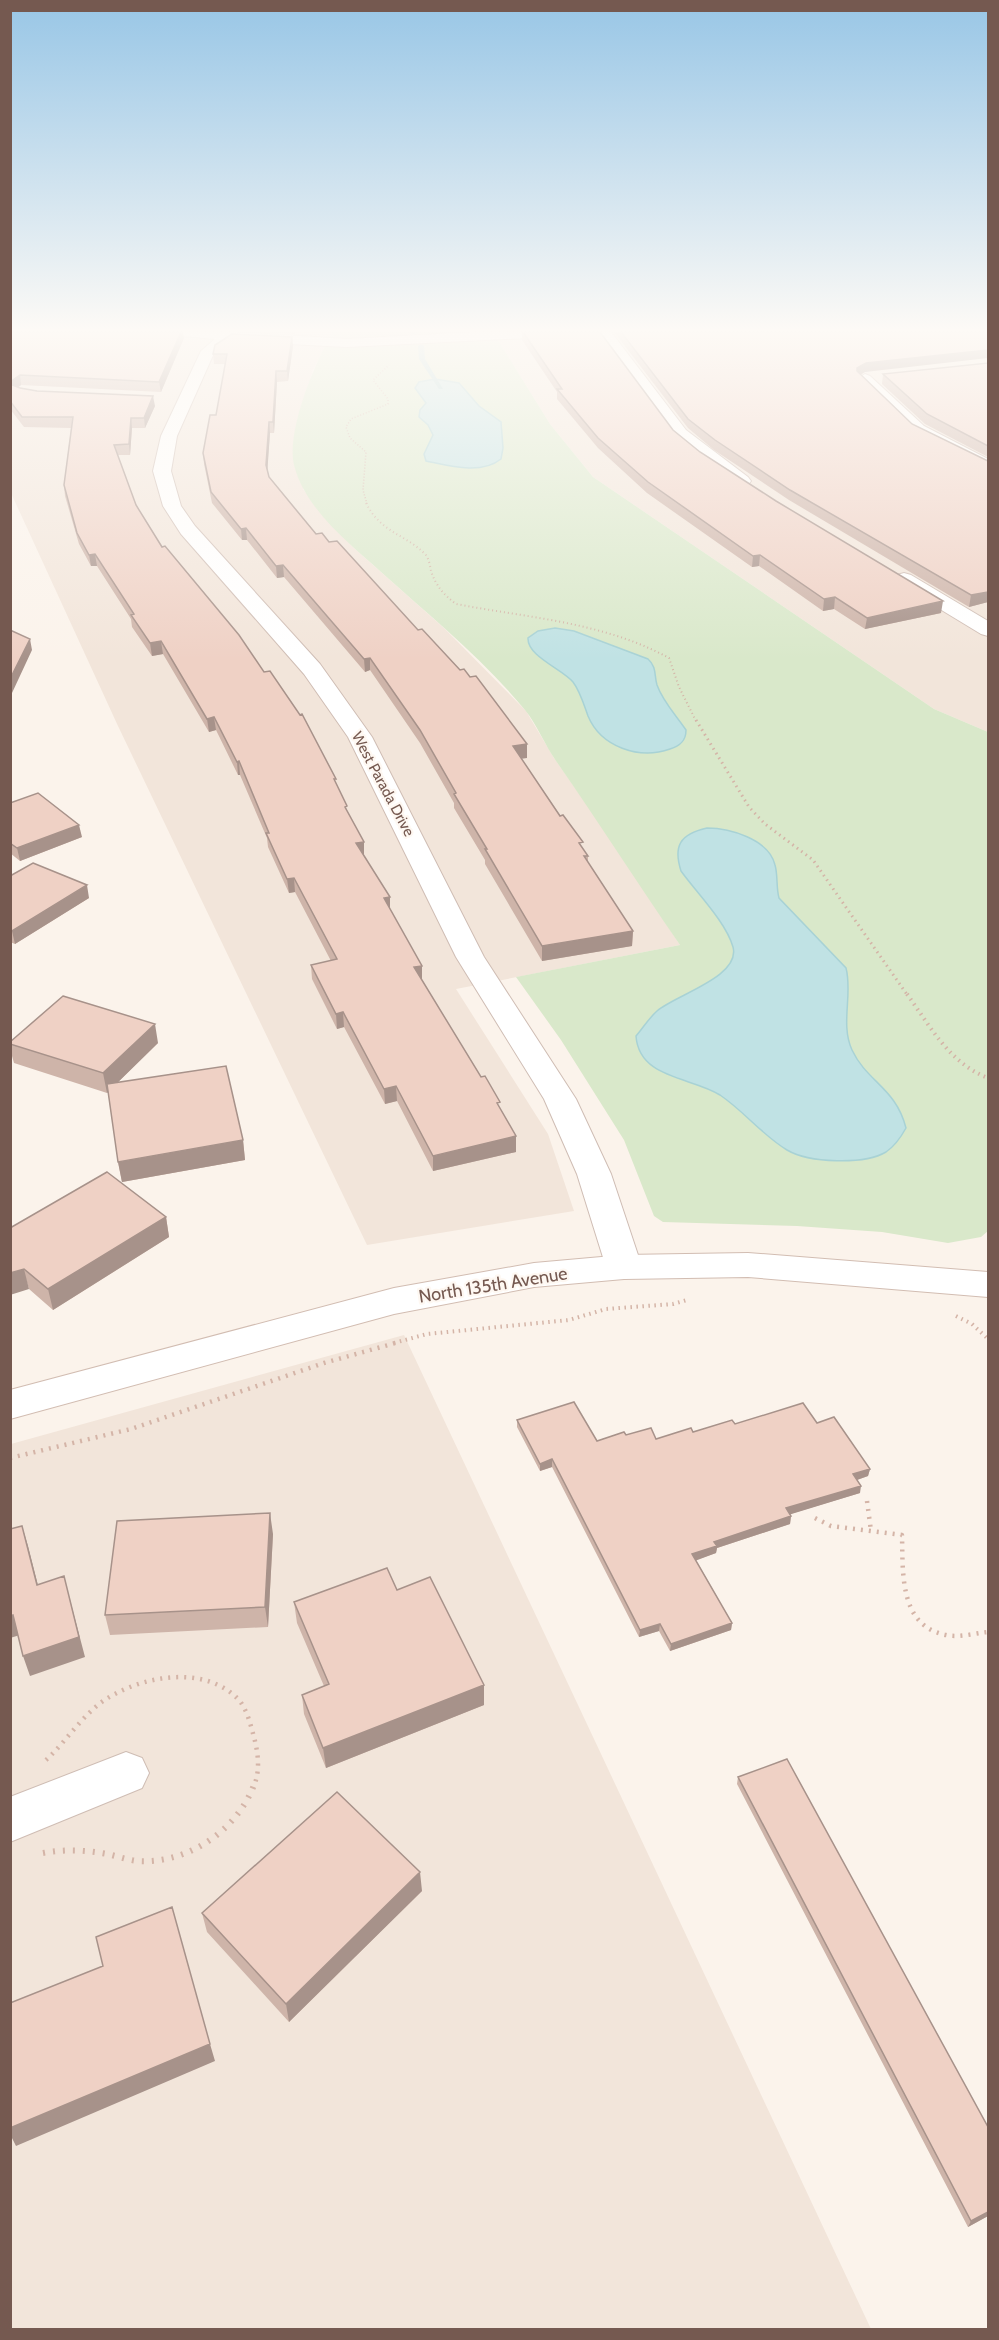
<svg xmlns="http://www.w3.org/2000/svg" width="999" height="2340" font-family="Cabin,sans-serif">
  <rect width="100%" height="100%" fill="#fbf3eb"/>
  <path fill="#f2e5da" d="M10,332H333L313,370L303,403V489L323,515L355,549L445,629L526,711L554,758L597,819L680,945L456,989L548,1134L574,1211L367,1245L118,726L11,493Z
    M493,332H988V732L934,709L593,477L550,424Z
    M404,1335L594,1739L871,2329L11,2330V1444Z"/>
  <path fill="#d9e8ca" d="M333,332H493L550,424L593,477L934,709L988,732V1231L981,1237L948,1243L882,1232L797,1226L663,1222L654,1216L624,1140L561,1040L516,977L680,945C638,884 598,821 556,761C545,745 537,725 525,710C483,659 430,616 381,572C349,543 305,509 294,465C286,432 315,361 333,332Z"/>
  <path fill="#c0e2e4" stroke="#a8d2d5" stroke-width="1.5" d="M435,379L459,383L479,406L501,422L503,448L501,459C481,475 450,466 426,461L424,454L433,435L428,425L419,417L420,410L426,403L415,388L419,382Z
    M555,628L574,631L648,659C657,667 654,675 657,685C663,702 676,715 686,730C686,741 680,746 670,749C639,760 601,747 588,716C584,705 580,691 573,682C562,669 527,656 528,638L538,631Z
    M707,828C729,828 769,839 775,865C778,875 776,887 779,898L846,968C853,994 840,1024 852,1050C867,1082 896,1088 906,1128C901,1137 895,1146 886,1152C864,1165 809,1163 787,1150C762,1135 745,1112 720,1095C692,1077 639,1079 636,1036C643,1028 649,1018 657,1011C675,995 741,977 733,947C726,922 696,892 681,871C673,846 680,834 707,828Z"/>
  <g fill="none" stroke-linecap="round" stroke-linejoin="round">
    <path fill="#a8d2d5" fill-rule="evenodd" d="M410,332H415L417,335L412,336Z
      M421,344L424,346L425,359L443,389H439L419,359L418,346Z"/>
    <defs>
      <path id="street" d="M175,332H233L347,339L474,332H573L566,336L347,347L232,341L214,353L177,436L171,471L181,506L195,526L320,664L372,737L484,957L576,1099L611,1174L642,1267L636,1276L624,1279L612,1276L606,1267L577,1174L544,1099L456,957L348,737L304,674L181,534L163,506L153,471L161,436L201,351L215,339L182,336Z
        M596,332H611L686,430L748,477L751,481L748,485H736L674,438Z
        M865,374L870,376L924,426L988,459V471L912,432L860,382L857,379Z
        M904,573L911,575L988,621V636L981,634L897,583L894,579L897,575Z
        M126,1752L142,1758L149,1773L142,1788L10,1842V1797Z"/>
      <path id="secondary" d="M748,1253L988,1272V1297L748,1277L624,1279L534,1287L394,1314L10,1419V1390L394,1288L534,1263L624,1255Z"/>
    </defs>
    <use href="#street" stroke="#cfbdb4" stroke-width="2"/>
    <use href="#secondary" stroke="#d2bdb2" stroke-width="2"/>
    <path stroke="#d4b4a7" stroke-width="1.5" stroke-dasharray="1 2" stroke-linecap="butt" d="M367,504L363,490L366,452L350,438L346,427L351,419L388,404V399L373,380L389,365"/>
    <path stroke="#d4b4a7" stroke-width="2" stroke-dasharray="1 3" stroke-linecap="butt" d="M366,503C381,533 405,534 425,554C429,558 430,566 431,571C436,586 444,595 456,604C529,618 603,622 669,658L679,687L696,721"/>
    <path stroke="#d4b4a7" stroke-width="3" stroke-dasharray="1.5 4" stroke-linecap="butt" d="M696,720L749,807L765,824L813,860L908,996"/>
    <path stroke="#d4b4a7" stroke-width="4" stroke-dasharray="1.5 4.5" stroke-linecap="butt" d="M907,994C930,1026 949,1063 988,1078
      M956,1316L972,1324L988,1339
      M394,1343L427,1334L569,1320L606,1309L673,1304L687,1300"/>
    <path stroke="#d4b4a7" stroke-width="4.5" stroke-dasharray="2 6" stroke-linecap="butt" d="M10,1458L131,1429L324,1363L399,1342
      M867,1501L871,1531
      M815,1518L831,1526L902,1535C903,1573 899,1626 946,1635C960,1638 975,1633 988,1632
      M46,1760C69,1739 86,1708 115,1694C150,1675 204,1667 236,1697C245,1705 249,1719 252,1730C257,1747 261,1766 255,1783"/>
    <path stroke="#d4b4a7" stroke-width="6" stroke-dasharray="2 8" stroke-linecap="butt" d="M43,1853C65,1849 85,1850 107,1854C117,1856 127,1860 138,1861C189,1864 239,1829 255,1782"/>
    <use href="#street" fill="#fff" fill-rule="evenodd"/>
    <use href="#secondary" fill="#fff" fill-rule="evenodd"/>
  </g>
  <path fill="#ceb4a9" d="M10,332L184,338L161,392L21,385L18,387L37,391L155,406L145,428H132L130,455H118L136,505L162,547L336,784L348,813L364,842V856L390,909L422,980L516,1136V1152L433,1171L397,1101L385,1104L344,1027L337,1029L312,979L311,965L331,961L295,892L289,893L268,847L267,838L240,775H238L216,730L209,732L163,654L152,656L132,627L131,619L97,566H91L79,544L65,496L64,485L71,428L24,427L10,409Z
    M269,332H295V334Z
    M522,332L673,430L700,452L941,613L865,629L834,609L823,611L759,566L752,567L647,493L598,448L557,399V392L522,340Z
    M614,332H988L865,372L860,375L912,424L988,461V602L969,607L789,500L714,450L688,428Z
    M292,337L293,346L288,381L277,382L274,433H270L267,470L269,477L316,534L329,542L527,758H521L588,856V862L633,931L632,946L542,961L485,864V860L454,808V803L420,743L370,670L365,672L284,577L277,578L247,540H242L212,503L204,464L203,453L216,415L225,364H214L213,354Z
    M988,363V457L925,424L882,384L883,374Z
    M10,803L82,837L20,861L10,853Z
    M10,876L89,898L15,944L10,942Z
    M10,1042L158,1043L118,1082L243,1140L245,1160L122,1182L118,1162L108,1092L107,1093L14,1063L10,1049Z
    M166,1217L169,1237L53,1310L29,1289L10,1228Z
    M517,1420L597,1441L626,1435L656,1439L735,1424L817,1423L870,1469L868,1476L857,1480L860,1493L790,1514L791,1516L790,1524L717,1548L716,1553L696,1560L732,1623L731,1630L670,1651L659,1631L639,1637L552,1467L540,1471L517,1427Z
    M273,1534L268,1627L110,1635L105,1615Z
    M397,1590L484,1685V1705L326,1768L304,1714L302,1695L324,1686L297,1623L294,1602Z
    M738,1777L988,2216L968,2227L737,1784Z
    M422,1891L289,2022L207,1932L202,1913Z"/>
  <path fill="#a7928a" d="M181,332H183L184,338L161,392L159,382Z
    M292,337L293,346L288,381L287,371Z
    M988,350V358L865,372L856,377L857,368L866,363Z
    M276,371L277,382L274,433L273,422Z
    M20,375L21,385L11,393L10,382Z
    M153,396L155,406L145,428L144,418Z
    M131,418L132,428L130,455L129,444Z
    M269,422L270,433L267,476L266,465Z
    M246,528L247,540H242L241,529Z
    M95,554L97,566H91L89,555Z
    M760,555L759,566L752,567L753,556Z
    M283,565L284,577L277,578L276,566Z
    M988,592V602L969,607L971,595Z
    M835,597L834,609L823,611L824,599Z
    M943,601L941,613L865,629L867,618Z
    M30,639L32,650L12,693L10,679Z
    M161,641L163,654L152,656L150,643Z
    M370,658V670L365,672L364,659Z
    M214,717L216,730L209,732L207,719Z
    M527,744V758L513,760V746Z
    M239,761L240,775H238L237,762Z
    M79,825L82,837L20,861L17,848Z
    M364,842V856L357,857L356,843Z
    M294,878L295,892L289,893L287,879Z
    M87,885L89,898L15,944L12,931Z
    M390,897V911L384,898Z
    M633,931L632,946L542,961V946Z
    M422,966V980L414,982V967Z
    M343,1012L344,1027L337,1029L336,1014Z
    M155,1024L158,1043L107,1093L103,1073Z
    M396,1086L397,1101L385,1104L384,1089Z
    M516,1136V1152L433,1171V1156Z
    M243,1140L245,1160L122,1182L118,1162Z
    M166,1217L169,1237L53,1310L48,1289Z
    M24,1269L29,1289L10,1295V1273Z
    M552,1459V1467L540,1471V1464Z
    M870,1469L868,1476L851,1482L853,1474Z
    M861,1486L860,1493L785,1516L786,1508Z
    M270,1513L273,1534L268,1627L265,1607Z
    M791,1516L790,1524L717,1548L716,1553L692,1562V1554L714,1542Z
    M22,1526L28,1546L43,1605L37,1585Z
    M69,1596L85,1657L30,1676L23,1656Z
    M13,1615L20,1635L10,1638V1616Z
    M732,1623L731,1630L670,1651L671,1644Z
    M660,1624L659,1631L639,1637L640,1630Z
    M484,1685V1705L326,1768L323,1748Z
    M420,1872L422,1891L289,2022L286,2004Z
    M210,2044L215,2061L16,2146L10,2134V2128Z
    M988,2212V2216L968,2227L971,2221Z"/>
  <path fill="#efd1c5" stroke="#a7928a" stroke-width="1.5" d="M10,332H181L159,382L20,375L10,382Z
    M523,332H600L673,430L700,452L776,501L943,601L867,618L835,597L824,599L760,555L753,556L648,482L598,438L557,389H562Z
    M621,332H988V350L866,363L857,368V371L912,424L988,461V592L971,595L790,490L715,440L688,419Z
    M232,334L292,337L287,371H276L273,422H269L266,465L269,477L316,534L322,533L329,542L337,541L418,630L422,629L460,670L464,669L470,677L476,676L527,744L513,746L560,816L563,815L583,842L579,843L588,856H584L633,931L542,946L485,849H487L454,794L456,793L420,730L370,658L364,659L283,565L276,566L246,528L241,529L211,492L203,453L210,415H216L227,354H213L215,345Z
    M988,363V446L927,414L883,374Z
    M10,384L20,388L37,391L153,396L144,418H131L129,444L114,445L136,505L162,547L165,546L239,635L264,672L270,671L300,715L302,714L336,779H334L347,806L345,807L364,842L356,843L390,897L384,898L422,966L414,967L481,1077L485,1076L500,1102L497,1103L516,1136L433,1156L396,1086L384,1089L343,1012L336,1014L311,965L337,959L294,878L287,879L266,833H269L239,761L237,762L214,717L207,719L161,641L150,643L131,615L134,614L95,554L89,555L77,533L64,485L73,417H22L10,401Z
    M10,630L30,639L10,679Z
    M38,793L79,825L17,848L10,843V803Z
    M33,863L87,885L12,931L10,930V876Z
    M63,996L155,1024L103,1073L10,1044V1042Z
    M226,1066L243,1140L118,1162L107,1084Z
    M107,1172L166,1217L48,1289L24,1269L10,1273V1228Z
    M574,1402L597,1441L624,1432L626,1435L651,1428L656,1439L691,1428L693,1432L732,1420L735,1424L803,1403L817,1423L834,1417L870,1469L853,1474L861,1486L786,1508L791,1516L714,1542L717,1546L692,1554L732,1623L671,1644L660,1624L640,1630L552,1459L540,1464L517,1420Z
    M270,1513L265,1607L105,1615L117,1521Z
    M22,1526L37,1585L64,1576L79,1637L23,1656L13,1615L10,1616V1529Z
    M387,1568L397,1590L430,1577L484,1685L323,1748L302,1695L329,1684L294,1602Z
    M787,1759L988,2127V2212L971,2221L738,1777Z
    M337,1792L420,1872L286,2004L202,1913Z
    M172,1907L210,2044L10,2128V2003L103,1966L96,1937Z"/>
  <linearGradient id="sky" x2="0" y2="1"><stop stop-color="#98c6e6"/><stop offset="0.5" stop-color="#fdfaf6"/><stop offset="1" stop-color="#fdfaf6" stop-opacity="0"/></linearGradient>
  <rect width="999" height="660" fill="url(#sky)"/>
  <g text-anchor="middle" dominant-baseline="central" stroke-width="4.5" stroke-linejoin="round" paint-order="stroke">
    <g font-size="15" fill="#755950" stroke="#fef8f2">
      <text transform="translate(383 784) rotate(62)">West Parada Drive</text>
    </g>
    <g font-size="18" fill="#755950" stroke="#fef8f2">
      <text transform="translate(493 1285) rotate(-9)">North 135th Avenue</text>
    </g>
  </g>
  <rect width="999" height="2340" fill="none" stroke="#755950" stroke-width="24"/>
</svg>
